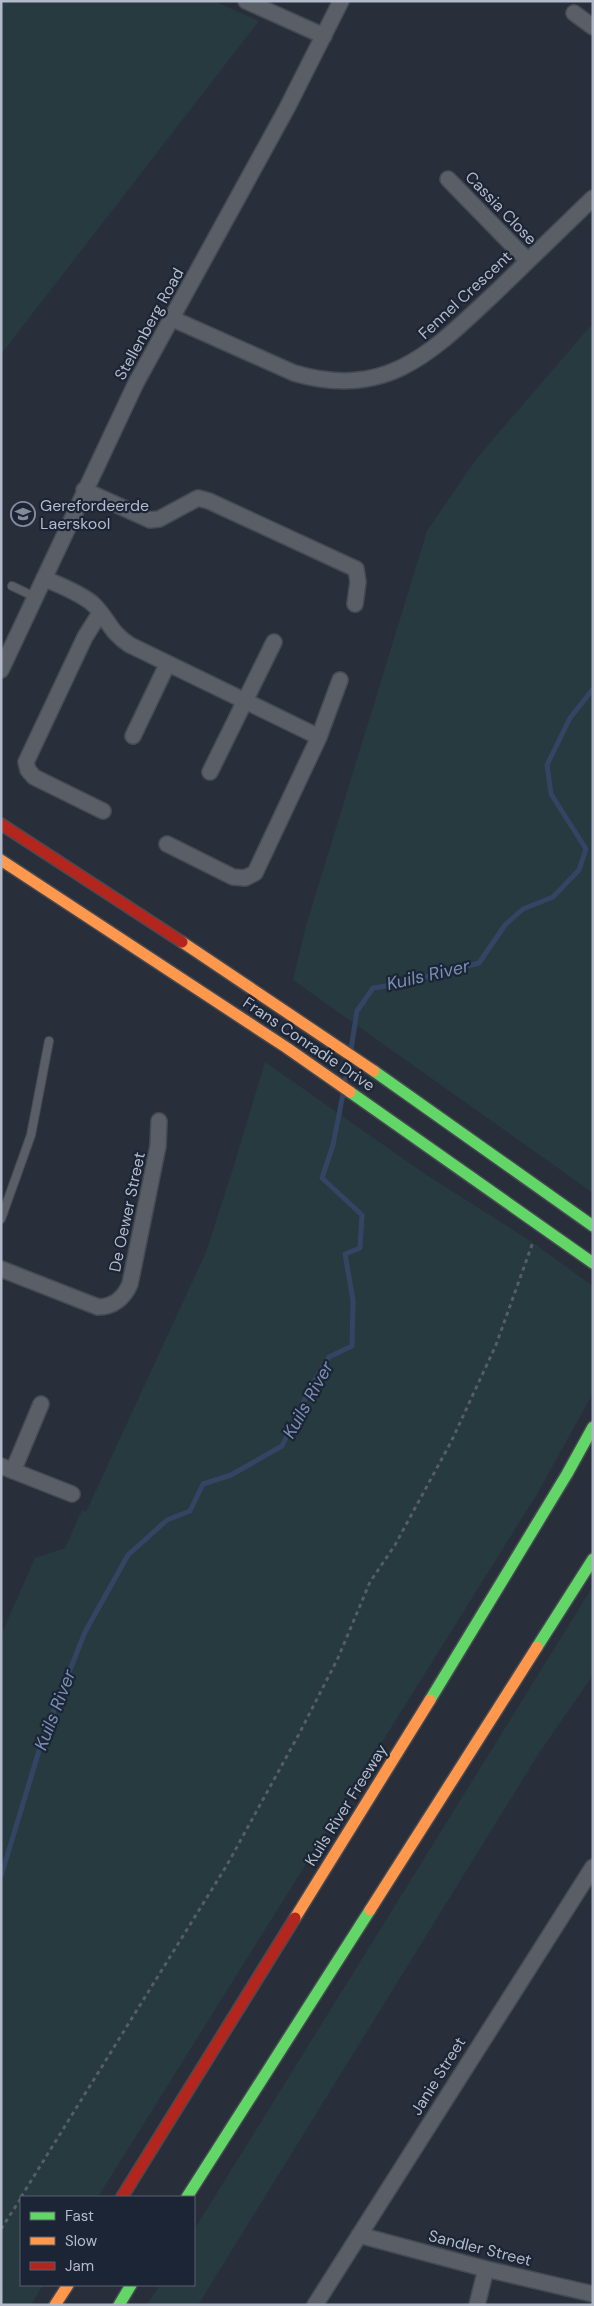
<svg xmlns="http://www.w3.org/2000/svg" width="594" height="2306" font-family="'DM Sans',sans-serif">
  <rect width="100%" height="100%" fill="#292f3a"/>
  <path fill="#263a40" d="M1,1H214L259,21L1,354Z
    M593,323V1193L293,980L306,926L427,531L477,458Z
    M265,1062L425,1174L532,1242L593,1286V1393L537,1494L98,2197H21V2285H43L31,2305H1V1635L35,1558L65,1548L82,1510L86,1512L206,1252L231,1175Z
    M593,1586V1675L539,1753L198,2305H147L160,2285H194V2230Z"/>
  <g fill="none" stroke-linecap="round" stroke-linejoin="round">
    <path stroke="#344564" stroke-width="5" d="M351,1049L357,1011L373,988L399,984L479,963L505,925L523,909L553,897L579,870L586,849L551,794L547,765L570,718L593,689
      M345,1081L349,1060
      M1,1876L42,1741L85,1632L128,1555L167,1520L190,1511L203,1484L231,1475L282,1446L312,1385L329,1357L352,1346L353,1300L345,1254L360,1248L362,1215L322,1178L333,1145L343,1094"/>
    <defs>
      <path id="lane" d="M12,586L35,597
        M1,1219L31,1135L49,1041"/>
      <path id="street" d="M246,1L324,36
        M574,13L593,27
        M448,179L528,261
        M173,319L294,373C388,401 434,350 497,291C529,260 561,229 593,198
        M84,490L150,520L159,519L198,498L209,501L356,569L358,582L355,604
        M44,578C60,586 79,592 93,604C108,618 110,633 130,645L319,737
        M100,613L85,637L26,762L28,770L34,777L103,811
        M1,670L136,383L287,108L341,1
        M133,736L167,665
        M210,772L274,642
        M167,844L233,877L245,878L255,873L319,737L340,680
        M1,1269L98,1307C113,1307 124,1298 130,1284L158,1146L159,1121
        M1,1466L72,1494
        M13,1471L41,1404
        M359,2235L486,2269L593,2294
        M315,2305L593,1867
        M477,2305L486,2269"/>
      <path id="fast" d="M374,1071L593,1226
        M350,1092L593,1263
        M537,1647L593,1559
        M430,1700L567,1474L593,1427
        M187,2197L370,1910
        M119,2305L131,2285"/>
      <path id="slow" d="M1,860L287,1048L350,1092
        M182,942L374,1071
        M370,1910L537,1647
        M295,1918L430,1700
        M55,2305L68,2285"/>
      <path id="jam" d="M1,824L182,942
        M122,2197L295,1918"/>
    </defs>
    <use href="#lane" stroke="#464a52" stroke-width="10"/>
    <use href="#street" stroke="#464a52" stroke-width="18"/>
    <use href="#fast" stroke="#464a52" stroke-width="14"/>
    <use href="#slow" stroke="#464a52" stroke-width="14"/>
    <use href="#jam" stroke="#464a52" stroke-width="14"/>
    <path stroke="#575d64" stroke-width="3" stroke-dasharray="4 4" stroke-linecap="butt" d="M21,2197L227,1865L299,1734L338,1658L370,1582L395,1545L451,1442L496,1345L533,1242
      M1,2229L21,2198"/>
    <use href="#lane" stroke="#5a5e67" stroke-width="8"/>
    <use href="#street" stroke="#5a5e67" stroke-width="15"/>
    <use href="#fast" stroke="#63d668" stroke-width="11"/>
    <use href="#slow" stroke="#ff974d" stroke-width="11"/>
    <use href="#jam" stroke="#b3261e" stroke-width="11"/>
  </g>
  <defs>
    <symbol id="school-ring" viewBox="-11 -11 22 22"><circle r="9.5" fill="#1c2535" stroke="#838a98" stroke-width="1.5"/><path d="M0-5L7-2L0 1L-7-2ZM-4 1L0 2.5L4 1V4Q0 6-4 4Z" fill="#838a98"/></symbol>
  </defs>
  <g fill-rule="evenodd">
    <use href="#school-ring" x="9" y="500" width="28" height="28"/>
  </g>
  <g text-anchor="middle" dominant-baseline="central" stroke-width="4.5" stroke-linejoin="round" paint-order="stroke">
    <g font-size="16" fill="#b3bbca" stroke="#1c2535">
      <text transform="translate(501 208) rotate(46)">Cassia Close</text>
      <text transform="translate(465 295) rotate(-43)">Fennel Crescent</text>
      <text transform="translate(149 324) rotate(-61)">Stellenberg Road</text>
      <text transform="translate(309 1044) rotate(34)">Frans Conradie Drive</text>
      <text transform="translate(127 1212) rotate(-78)">De Oewer Street</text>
      <text transform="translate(346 1805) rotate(-58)">Kuils River Freeway</text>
      <text transform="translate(438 2076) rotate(-58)">Janie Street</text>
      <text transform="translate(480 2248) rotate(14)">Sandler Street</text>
    </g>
    <g font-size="16" fill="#b3bbca" stroke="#1c2535" text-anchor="start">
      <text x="40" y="505">Gerefordeerde<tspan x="40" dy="18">Laerskool</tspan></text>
    </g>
    <g font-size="18" font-style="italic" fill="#798eb4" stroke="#1c2535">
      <text transform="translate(428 975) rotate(-13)">Kuils River</text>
      <text transform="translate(308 1400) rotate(-61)">Kuils River</text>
      <text transform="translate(55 1710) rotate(-69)">Kuils River</text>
    </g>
  </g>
  <rect width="594" height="2306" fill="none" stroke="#b3bbca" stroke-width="5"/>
  <rect x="20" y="2196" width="175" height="90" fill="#1c2535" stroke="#586171"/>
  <rect x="30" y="2212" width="25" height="8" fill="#63d668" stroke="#586171"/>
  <text x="65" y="2221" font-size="15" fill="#b3bbca">Fast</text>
  <rect x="30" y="2237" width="25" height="8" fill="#ff974d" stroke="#586171"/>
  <text x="65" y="2246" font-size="15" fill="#b3bbca">Slow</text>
  <rect x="30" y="2262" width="25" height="8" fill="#b3261e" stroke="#586171"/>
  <text x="65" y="2271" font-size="15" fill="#b3bbca">Jam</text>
</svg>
